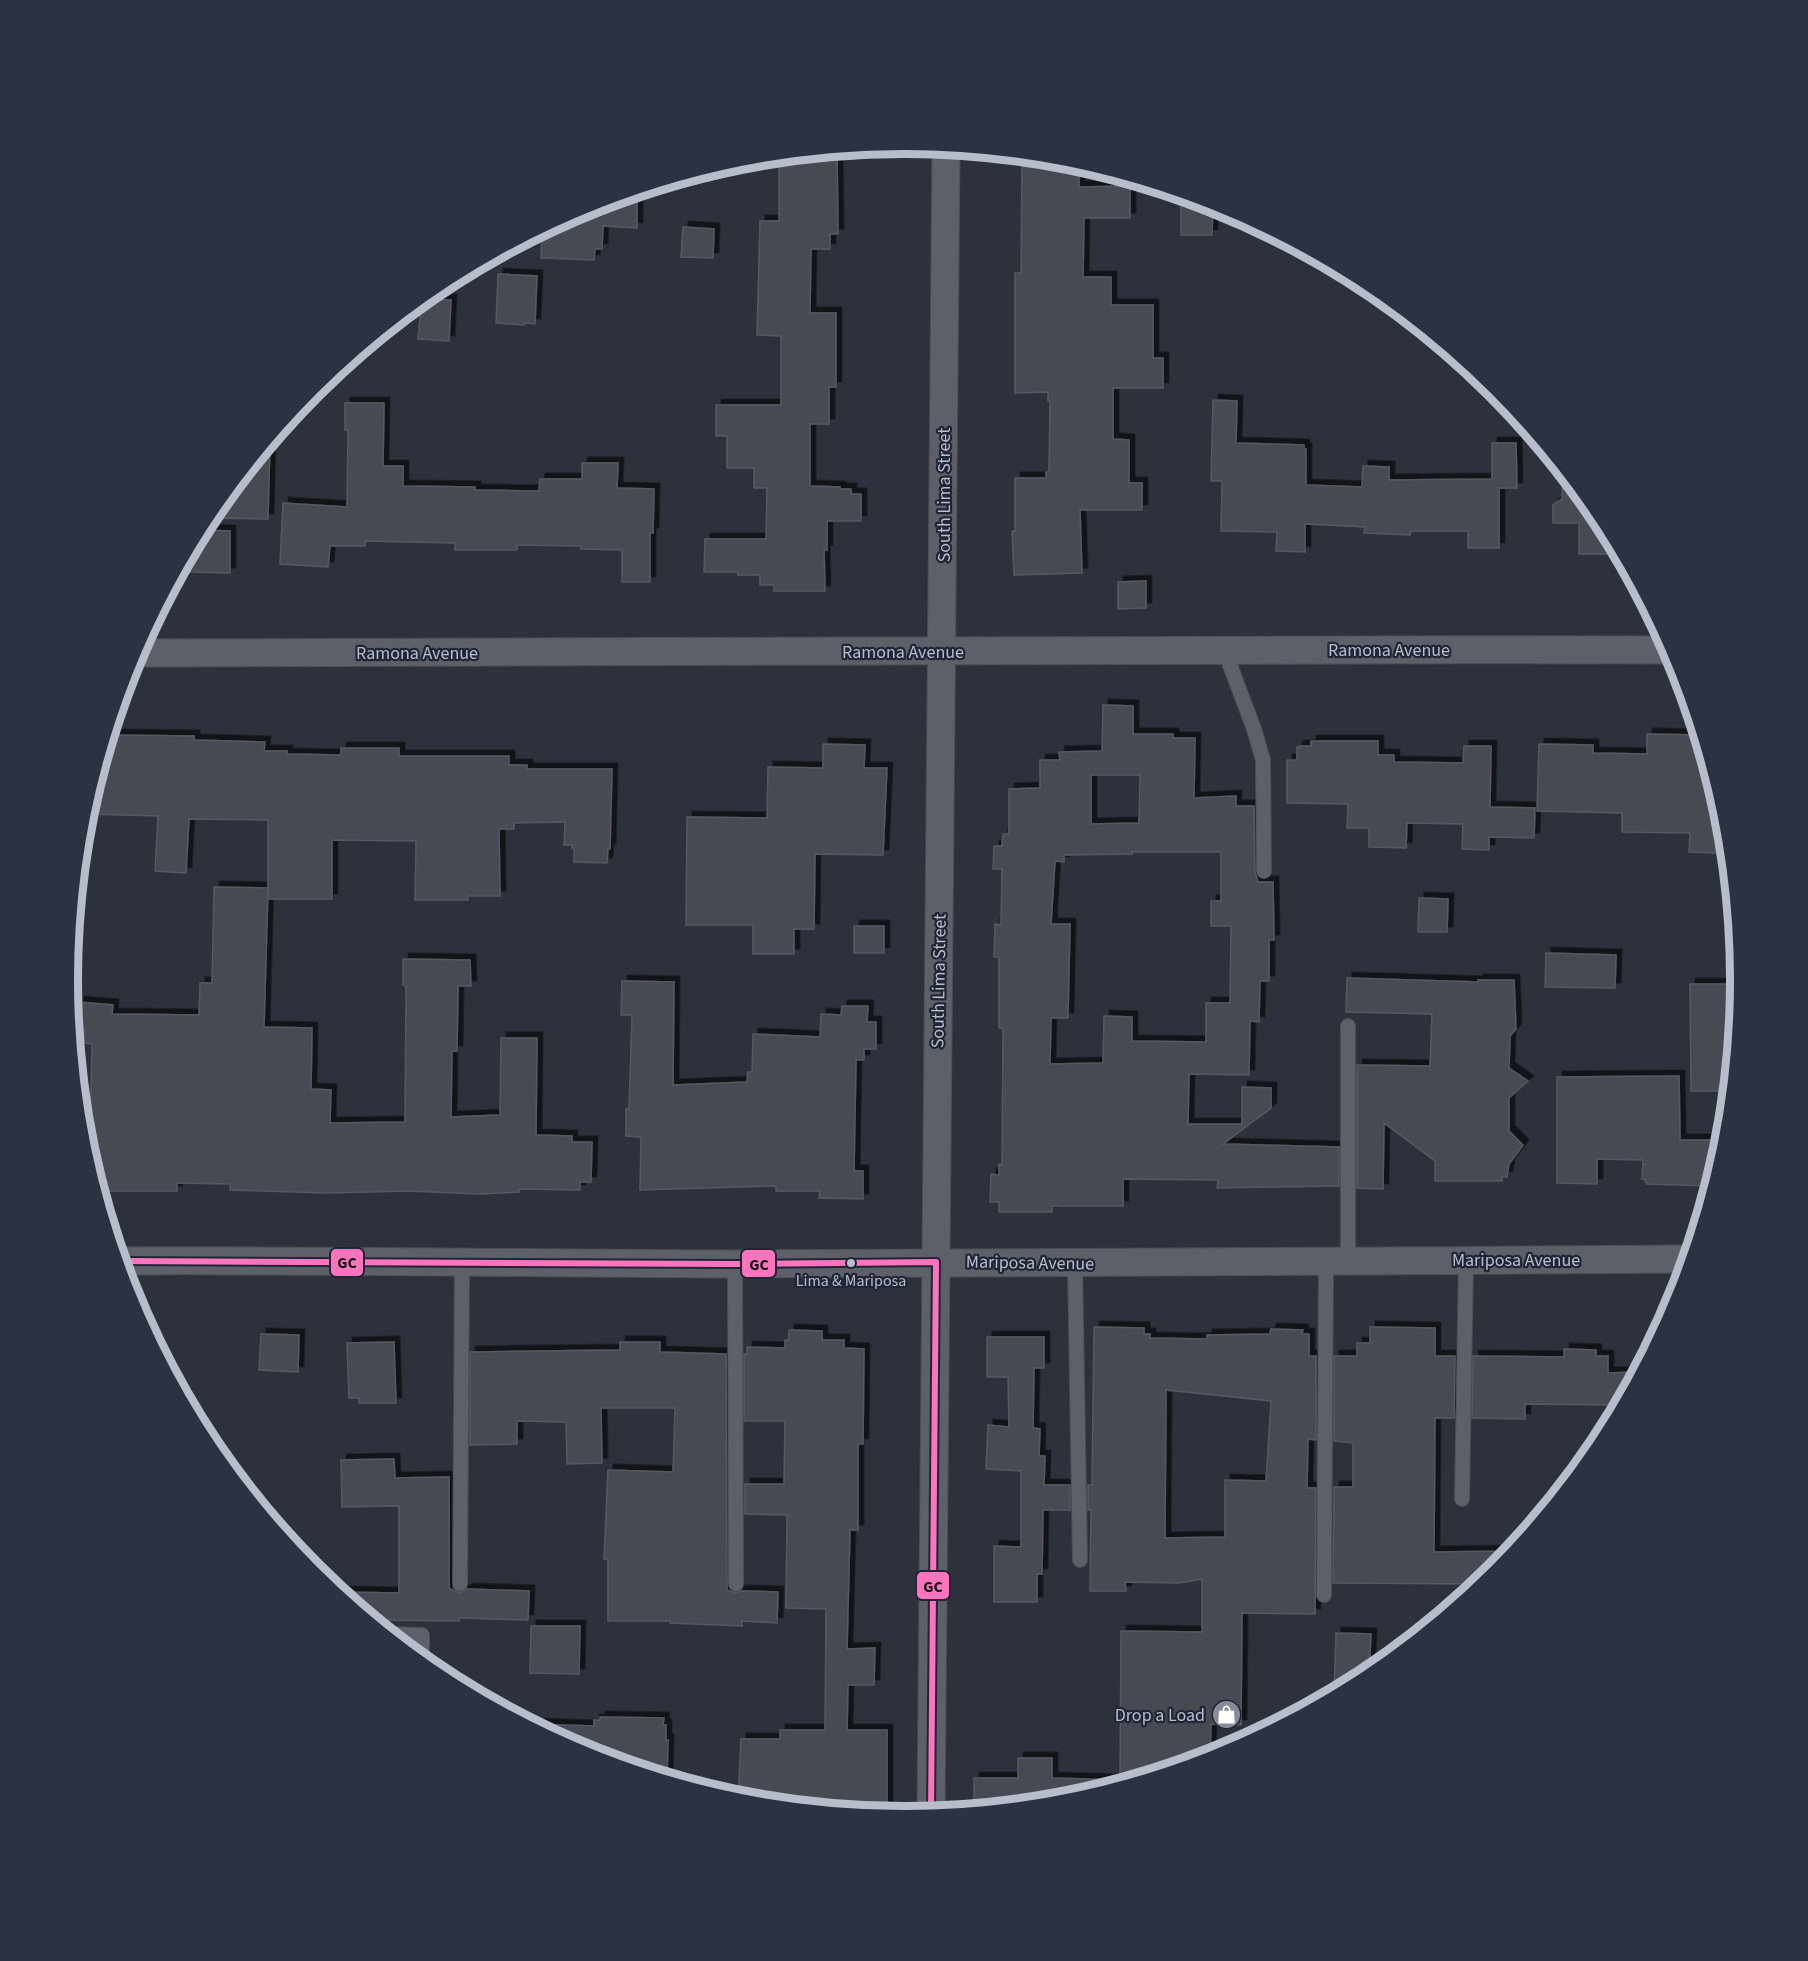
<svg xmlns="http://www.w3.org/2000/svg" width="1808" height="1961" font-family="'Source Sans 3',sans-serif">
  <defs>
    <filter id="shadow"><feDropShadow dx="5.5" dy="-5.5" stdDeviation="0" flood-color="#0009"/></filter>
  </defs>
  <rect width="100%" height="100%" fill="#2d313b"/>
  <path fill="#474a53" stroke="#555963" stroke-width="1.5" fill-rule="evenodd" filter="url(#shadow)" d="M837,151L838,234H830V249H811L810,313H836V387H829V424H810V486L840,487V489H851V494H861V521H827V550L824,549L825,591H774V585H760V575H738L737,572H704L705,539H766L767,488H754V468H727V436H716V405H781V336L757,335L760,221H779V156Z
    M1022,156L1068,160L1079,164V187L1130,186V218H1084L1083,277H1111V305H1153V358H1163V388H1113V439L1129,440V483H1142V510H1080L1082,573L1014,575L1012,531H1015V478H1046V472H1049L1050,401H1048V392L1015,393V273H1021Z
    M637,191V228L603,226L602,249H595L594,260L541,258L542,230L584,208Z
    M1181,195L1213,204L1212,235H1181Z
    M683,227L714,229L713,258L681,257Z
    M498,274L537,276L535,324L524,323V325L496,323Z
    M422,299L451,300L449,341L418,339Z
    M1213,400L1237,401L1236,443L1304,445V449H1306V485L1362,487L1363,466L1389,467V480L1492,479V443H1516L1517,488H1499V548H1468V531H1411L1410,535L1364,533L1365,527L1305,524V552L1276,551L1277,532L1221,531L1222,481H1211Z
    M345,403H384L383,466H403V486L475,487V490L539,491L540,479H582V463H618L617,488L654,489L653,533H650V582H622V550L581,549V546L517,545V550H455V543L365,541V546H330L328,567L280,564L283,503L347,507L348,430H345Z
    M270,441L268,519L208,518L209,515Z
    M1563,471L1600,516L1620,554H1579V523H1553V505L1562,499Z
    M201,530L230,531V573L190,572L191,549Z
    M1146,581V608L1118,609V582Z
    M1103,705L1133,706V734H1173V738H1195L1194,798L1236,796V806H1254L1255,872L1258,882H1273L1274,940H1269V981H1260L1259,1022L1250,1021L1249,1075L1189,1074L1188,1124H1242V1087L1271,1088V1108L1223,1144L1339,1147V1186L1217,1188L1218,1180L1123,1179V1206H1052V1212H999V1202H990L991,1174L999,1175V1164L1002,1165L1003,1028H999V957H994L995,924L1001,925L1002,869H993L994,846H1002L1003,834H1009V789L1040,788V760H1060L1059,752L1102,751ZM1091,775H1140L1139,823L1091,824ZM1132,852H1221V901H1211V926H1231L1230,1003H1206V1042L1132,1041V1017L1104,1016L1103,1063L1050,1064L1051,1018H1068L1070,924H1051L1055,861L1064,862V855L1132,854Z
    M1647,734L1700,735L1718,797L1717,853L1689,852L1690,833L1622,832V813L1537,811L1539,744L1593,745V753L1647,754Z
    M108,735L194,736V740L265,742L264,751H287V754L341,755V748H399V756H509V765H527V769H612L610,849H608L607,863L574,862V848H572V845H564L565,822L514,823V829H499L500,896H468V900H415L416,841L332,840V899H268V820L189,819L186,873L155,871L158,816L85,814Z
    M1311,741H1378V755H1394V762L1463,763L1464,746H1491L1490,807L1535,808L1534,838L1489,837V850L1462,849L1463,824L1407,823L1406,848L1369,847V828H1347L1348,804L1287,803V760H1297V747L1300,748V746H1311Z
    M823,744L865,745L864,768H887L883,855L815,854L814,929H794V954H753V925H686L687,817L767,818L768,767L823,768Z
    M214,887L268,888L264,1027L312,1028L311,1089L331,1090L330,1123L405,1122L406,986L403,985V959L470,960L471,986H458L457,1051H452L451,1117L500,1115L501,1038H537L536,1135L572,1136V1142H592L591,1182H580V1190L519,1189V1192L481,1194L407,1191L328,1193L230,1190V1184L177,1183V1191H98L84,1143L83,1135H90L92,1044L84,1043L85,1030L76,1029L79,1002L113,1005L112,1014L199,1015L200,983H212Z
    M1419,898L1448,899L1447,932H1418Z
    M854,926H884V953H854Z
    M1546,953L1616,955L1615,988L1545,987Z
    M1347,978L1478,982V980H1514L1516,1029L1510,1036L1509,1068L1528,1081L1509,1098V1131L1523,1145L1509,1164L1507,1177L1502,1176V1181H1435V1161L1384,1123L1383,1189L1357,1188V1065L1430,1066L1432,1014L1346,1012Z
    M622,981L674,982L673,1085L747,1082L748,1072H752L753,1034L820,1037L821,1014L841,1015L842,1006H868L867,1022H876V1049H864V1060H856L854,1171H863V1199L819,1198L820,1191H776V1186L640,1190L641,1137L626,1136V1109H629L632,1015H621Z
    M1690,984H1732V997H1739L1730,1091H1691Z
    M1679,1076L1680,1140H1725L1712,1186L1646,1184L1645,1179H1642L1643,1160L1597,1159V1184L1557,1183V1077Z
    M1094,1327L1144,1328V1334H1150V1338L1207,1339V1335L1270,1334L1271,1329L1303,1330L1302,1334H1309V1356H1316V1440L1308,1439L1307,1488H1316L1315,1614L1242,1613L1241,1725L1211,1724L1210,1758L1067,1801L974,1810V1778H1018V1758H1052V1778L1120,1780L1121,1631L1202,1632V1579L1179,1583L1125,1582L1126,1591H1090L1091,1510H1088V1485H1092ZM1166,1390L1271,1401L1266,1481L1225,1480V1537L1165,1538Z
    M1370,1327L1435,1328V1356H1455L1454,1418H1435L1434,1552L1512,1551L1495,1572L1481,1584L1333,1583L1334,1487H1353V1443L1334,1441V1356H1357V1343H1370Z
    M789,1330L822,1331V1340H844V1348L864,1349L863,1444H858V1530H850L847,1649L875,1648L874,1685H848L847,1730H887V1815L738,1800L741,1739H780V1730H825L826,1609L786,1608L787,1515L745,1514V1484H784L785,1421H744V1354H747V1347L785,1348V1340H789Z
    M261,1334L299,1335L298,1372L259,1370Z
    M987,1337H1044V1368H1034L1033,1428L1040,1429L1039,1456H1045L1044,1485H1070V1510H1043L1042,1574H1037V1602H994V1546L1021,1547V1471L986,1469L988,1425L1009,1427L1008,1377H987Z
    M394,1342L396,1403H359V1398H349L347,1343Z
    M620,1342H660V1352L726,1354L727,1590L735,1593L742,1591L778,1592L777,1623L742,1621V1626L670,1623V1621H608V1559H604L608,1470L673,1472L675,1408H601L602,1463L567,1464L566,1422L517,1421V1444L470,1445V1352L620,1350Z
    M1564,1349L1596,1350V1356H1608V1373L1638,1372L1621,1405L1525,1404V1419L1472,1418L1473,1356L1564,1357Z
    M394,1459L395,1478L449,1477V1588L459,1593L468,1589L529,1591L528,1620L459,1618V1621L371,1620L337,1592L399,1593V1506L342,1507L341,1460Z
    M531,1626H580L579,1674L530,1673Z
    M1336,1633L1371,1634L1369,1675L1334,1695Z
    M600,1717L664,1718L663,1725H666V1740H668L667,1778L584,1753L530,1724L594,1726V1720H600Z"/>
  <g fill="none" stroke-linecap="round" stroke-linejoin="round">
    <defs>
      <path id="service" d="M1224,649L1254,729L1263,760L1264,871
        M1348,1026V1262
        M735,1264L736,1584
        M1075,1264L1080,1560
        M1462,1499L1466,1261
        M460,1584L462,1262
        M1324,1595L1326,1262
        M388,1634L422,1635V1662"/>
      <path id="minor" d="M135,653C647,652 1159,649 1671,650
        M119,1261C324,1260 529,1263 735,1264C1053,1264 1371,1261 1689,1259
        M931,1814L946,148"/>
    </defs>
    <use href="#service" stroke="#4b4e55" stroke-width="16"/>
    <use href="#minor" stroke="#4b4e55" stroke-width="29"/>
    <use href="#service" stroke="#5d6069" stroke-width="14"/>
    <use href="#minor" stroke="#5d6069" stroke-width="27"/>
    <defs>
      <path id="bus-1" d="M119,1261L735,1264L936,1262L931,1814"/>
    </defs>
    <use href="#bus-1" stroke="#202636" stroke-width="10"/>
    <use href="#bus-1" stroke="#fc73be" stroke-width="6"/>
  </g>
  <defs>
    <symbol id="shop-disc" viewBox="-11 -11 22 22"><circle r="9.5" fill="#878c99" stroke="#202636"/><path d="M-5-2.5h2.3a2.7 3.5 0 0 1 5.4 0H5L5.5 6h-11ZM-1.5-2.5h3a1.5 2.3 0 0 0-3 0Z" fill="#fff"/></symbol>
  </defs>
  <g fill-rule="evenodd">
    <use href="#shop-disc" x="1210" y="1698" width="33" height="33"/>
  </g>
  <circle fill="#b8bdcb" stroke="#202636" stroke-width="2" cx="851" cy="1263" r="5"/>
  <g text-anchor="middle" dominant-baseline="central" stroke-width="4.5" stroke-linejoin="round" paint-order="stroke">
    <g font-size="16" fill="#b8bdcb" stroke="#202636">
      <text x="851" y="1281">Lima &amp; Mariposa</text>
    </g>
    <g font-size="18" fill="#b8bdcb" stroke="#202636">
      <text transform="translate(944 495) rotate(-90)">South Lima Street</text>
      <text x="1389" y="650">Ramona Avenue</text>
      <text x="903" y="652">Ramona Avenue</text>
      <text x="417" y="653">Ramona Avenue</text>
      <text transform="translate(939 981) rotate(-89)">South Lima Street</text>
      <text x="1516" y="1260">Mariposa Avenue</text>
      <text transform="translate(1030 1263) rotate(1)">Mariposa Avenue</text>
    </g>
    <g font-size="18" fill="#b8bdcb" stroke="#202636" text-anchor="end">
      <text x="1205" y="1715">Drop a Load</text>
    </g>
  </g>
  <path d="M0 0H1808V1961H0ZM78 980a826 826 0 1 1 1652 0a826 826 0 1 1-1652 0Z" fill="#2c3242" fill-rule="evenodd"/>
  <path fill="none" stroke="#b8bdcb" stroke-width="8" d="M78 980a826 826 0 1 1 1652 0a826 826 0 1 1-1652 0Z"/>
  <g stroke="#202636" stroke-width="2">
    <rect x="330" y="1248" width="34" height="29" rx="6" fill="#fc73be"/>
    <rect x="741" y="1249" width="35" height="29" rx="6" fill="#fc73be"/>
    <rect x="916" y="1571" width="34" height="29" rx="6" fill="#fc73be"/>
  </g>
  <g font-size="16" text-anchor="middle" font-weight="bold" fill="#111">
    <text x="347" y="1268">GC</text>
    <text x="759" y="1270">GC</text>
    <text x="933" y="1592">GC</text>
  </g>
</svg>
